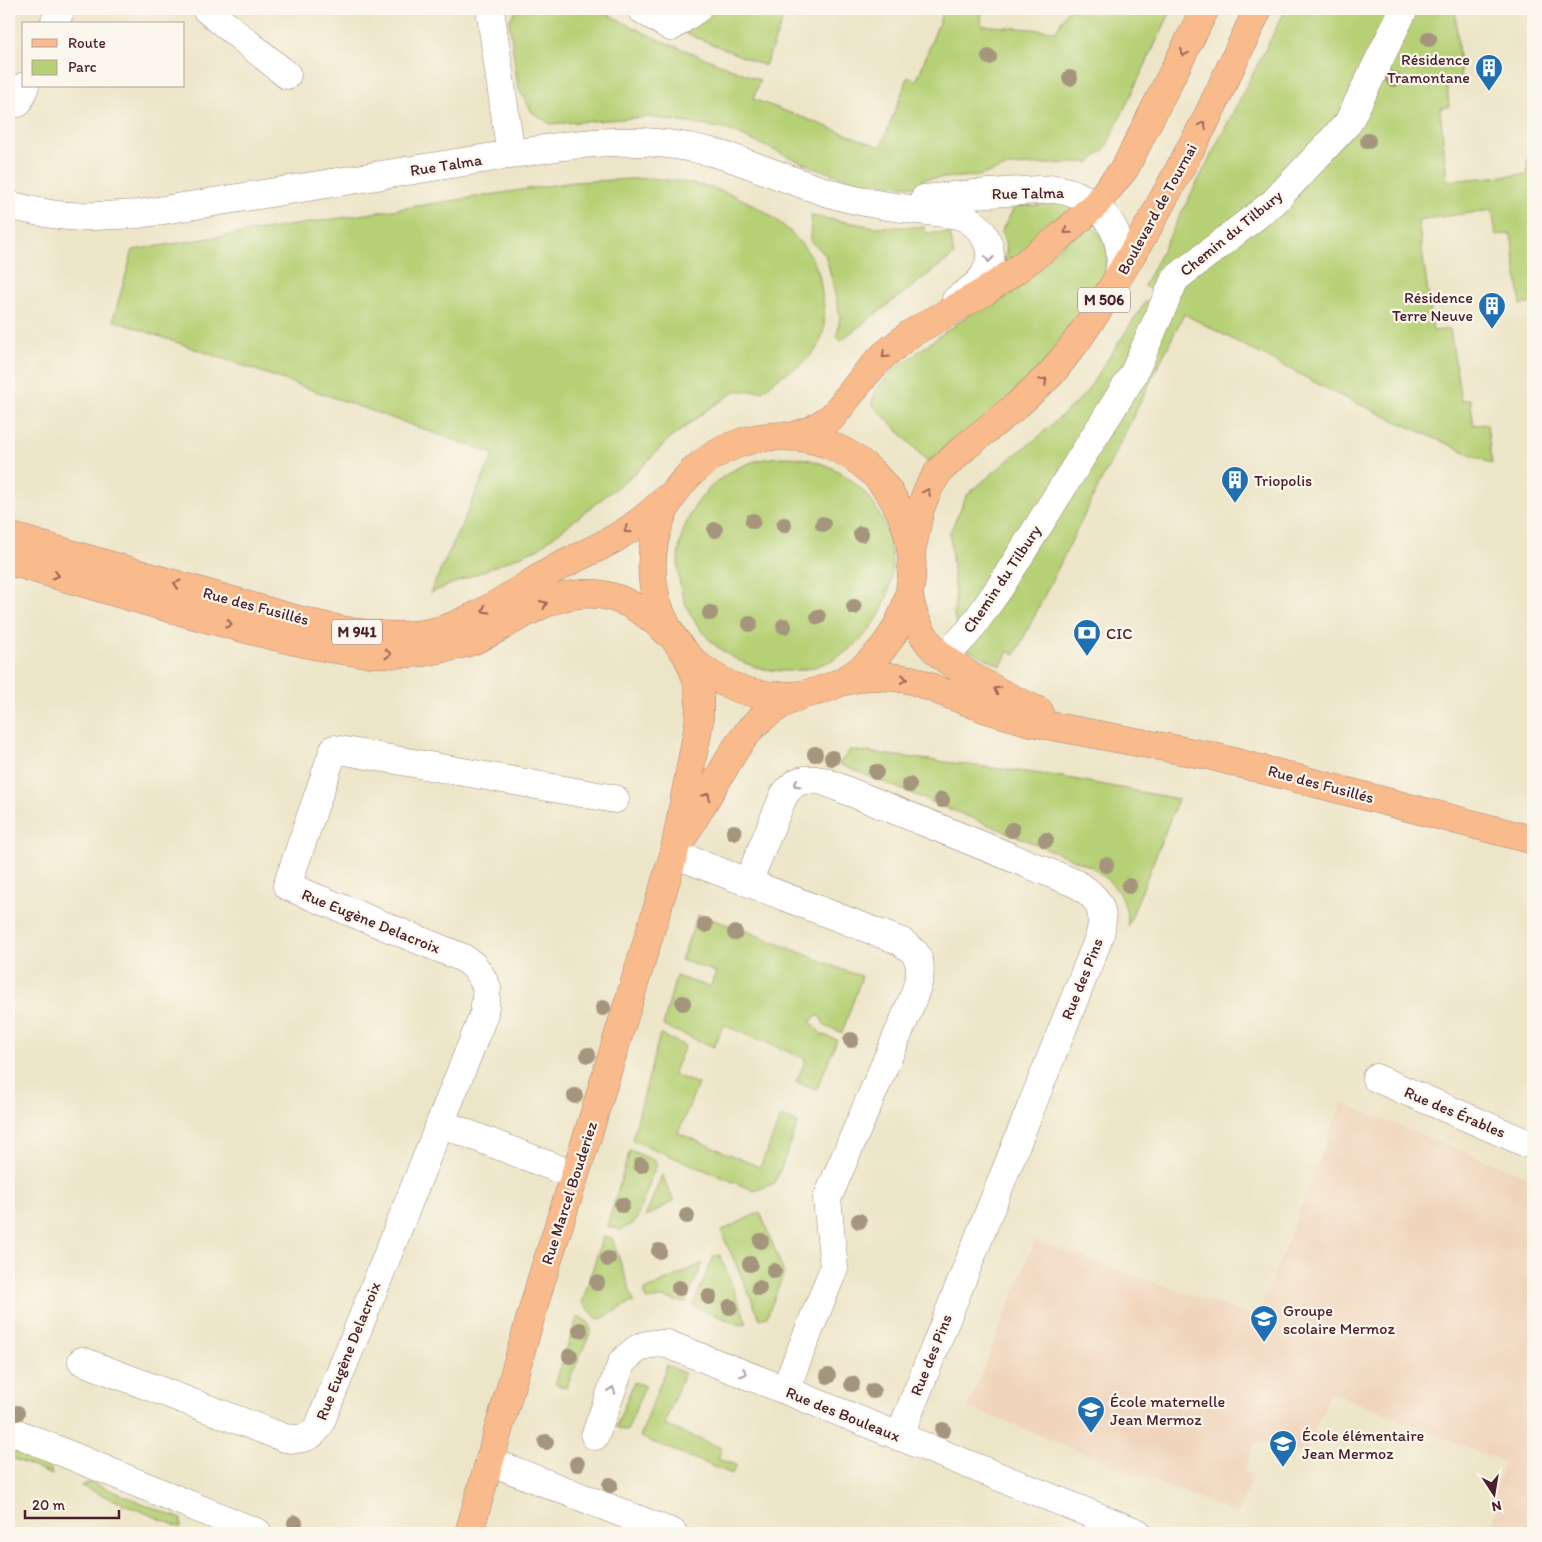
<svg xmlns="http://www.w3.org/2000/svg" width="1542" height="1542" font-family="Itim,sans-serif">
  <rect width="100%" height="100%" fill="#fbf7ec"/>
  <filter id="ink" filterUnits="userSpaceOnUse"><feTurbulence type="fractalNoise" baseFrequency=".02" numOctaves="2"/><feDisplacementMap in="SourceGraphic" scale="10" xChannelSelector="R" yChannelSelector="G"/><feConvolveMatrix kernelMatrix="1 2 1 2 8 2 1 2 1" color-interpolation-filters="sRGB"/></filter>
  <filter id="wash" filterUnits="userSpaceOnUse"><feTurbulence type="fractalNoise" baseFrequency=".0096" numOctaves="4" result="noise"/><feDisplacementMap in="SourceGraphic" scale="20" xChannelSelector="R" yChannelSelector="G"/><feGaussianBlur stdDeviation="1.12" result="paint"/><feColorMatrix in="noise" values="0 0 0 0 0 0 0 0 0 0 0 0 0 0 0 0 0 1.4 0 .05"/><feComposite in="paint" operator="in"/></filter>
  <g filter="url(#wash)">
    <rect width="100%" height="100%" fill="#ede5c7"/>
    <path fill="#f0d5bc" d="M1342,1103L1533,1179V1533H1488L1500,1503L1490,1500L1504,1462L1330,1392L1305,1454L1256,1441L1244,1471L1253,1475L1237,1514L968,1407L1035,1241L1257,1318Z"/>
    <path fill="#b6d075" stroke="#807850" d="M517,9H597L655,38L760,80L753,99L881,147L908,77L917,80L944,9H982L981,25L1056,31L1068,9H1172L1105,149L1090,162L1010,166L978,176L922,179L923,187L854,181L810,166L726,129L649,117L550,124L532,112L518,87L509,21Z
      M697,9H787L765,66L671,27Z
      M1286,9H1455L1461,80L1447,82L1449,107L1440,108L1447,181L1528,174L1527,160H1533V303L1521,305L1511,234L1496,235L1492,210L1418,220L1433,331L1450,329L1461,400L1470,399L1474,425L1487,424L1492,464L1343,397L1184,314L1015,655L1008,651L1001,666L957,644V626L954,616L955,597L950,532L967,495L1013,456L1035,440L1085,394L1146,301L1154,304L1167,296L1144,286Z
      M651,178C674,181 697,183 719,190C755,201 802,232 817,269C820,277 821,286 822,295C825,312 827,330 818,346C813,354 804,363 796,368C792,370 787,372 783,375C775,380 769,386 762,391H736L707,410L668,440L640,469L539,548L430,593L494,454L113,320L133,250L573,182Z
      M1062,201L1067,204L1072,213L1004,266C1007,253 1008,244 1001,232L1015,206L1040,205Z
      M811,216L876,227H924L925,233H950L954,255L841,340L837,337L840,316L830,272L825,254L810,241Z
      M1089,225L1101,234L1108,252L1105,276L1069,339L988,418L928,462L872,404L876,389L895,369Z
      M678 564a107 107 0 1 1 214 0a107 107 0 1 1-214 0Z
      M850,750L1057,776L1178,799L1128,926C1127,896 1114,884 1092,867L839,764Z
      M698,915L747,931L851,973L862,976L842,1033L825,1026L819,1015L810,1021L821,1034L837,1040L817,1089L796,1082L806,1059L723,1025L714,1047L663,1026L676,976L710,987L716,972L681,960Z
      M660,1034L685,1046L673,1074L698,1084L678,1133L760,1167L781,1117L798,1123L775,1183L755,1191L632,1140Z
      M630,1150L655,1161L656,1165L636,1221L621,1230L607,1226Z
      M662,1175L674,1201L645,1217Z
      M760,1212L784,1273L767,1317L760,1319L721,1231Z
      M603,1236L612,1238L634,1302C621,1305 611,1317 598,1319L582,1303Z
      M720,1255L747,1323L740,1325L693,1306L714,1256Z
      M703,1263L685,1303L663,1298L646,1300L643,1291Z
      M578,1315L589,1323L591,1331L566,1388L555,1384Z
      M667,1365L684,1373L664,1425L722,1448L718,1459L736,1465L732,1474L640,1437Z
      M634,1382L645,1386L627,1431L616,1427Z
      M9,1448L50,1465L52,1475L9,1457Z
      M90,1482L181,1519V1528L81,1486Z"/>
  </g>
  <g filter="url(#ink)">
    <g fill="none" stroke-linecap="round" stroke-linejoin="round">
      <defs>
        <path id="minor" d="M206,9L287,75
          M490,9L511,155
          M641,9L671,27L697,9
          M54,24L61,9
          M18,103L25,86
          M924,199L974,194L1054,189C1099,194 1130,234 1118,278
          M9,205C29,210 49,215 69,216C93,217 116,215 139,214L563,146C624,139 672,139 732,158C769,171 805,187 843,197C880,207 921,210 959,215C984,224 1000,253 983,277C976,287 966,293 956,300
          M957,644L969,631L1000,587L1133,375L1175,279L1273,203L1348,123L1404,9
          M674,854L902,942C906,946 911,949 915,953C927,970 914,994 908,1011L827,1199L834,1268L785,1390
          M748,882L784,795C796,779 803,778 823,781L1077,884C1099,898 1106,909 1100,935L899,1437
          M1376,1078L1533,1146
          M440,1123L574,1175
          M82,1361L285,1438C299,1441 312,1438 319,1426L484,1014L487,988L481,976L473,965L463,958L287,886L334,749L615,799
          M9,1430L258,1533
          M595,1436L622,1362C637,1347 645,1342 667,1344L785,1390L1138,1533
          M489,1461L673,1533"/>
        <path id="major" d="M652 566a130 130 0 1 1 260 0a130 130 0 1 1-260 0Z
          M791,437L812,430L832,417L866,374L884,355L910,334L984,292L1015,271L1060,237L1095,205L1125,168L1205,9
          M9,536C79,556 149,577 219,597C283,615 367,646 433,632C476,622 515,591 553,570C573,559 594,550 614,539C633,528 651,513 667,498
          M913,544L920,509L929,487L939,471L965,447L1016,406L1051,374L1076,342L1102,304L1148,227L1205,122L1258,9
          M9,561C81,582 154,605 227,624C291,641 358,660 424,652C441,649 460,646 475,640C500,629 522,613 546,603C595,582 632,598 668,633
          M909,595C912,613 917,628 929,643C947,667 1011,699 1039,711
          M845,681L869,676L892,677L912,680L986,709L1030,722L1211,756L1533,840
          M683,837L736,748L751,728L764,716L780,705L799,696
          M469,1533L541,1281L589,1131L674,854L699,723C701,693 699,679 685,652"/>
      </defs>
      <use href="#minor" stroke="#9c8279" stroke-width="29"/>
      <use href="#major" stroke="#9c8279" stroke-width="29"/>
      <use href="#minor" stroke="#fff" stroke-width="28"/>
      <use href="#major" stroke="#fabb8c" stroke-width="28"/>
    </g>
    <g fill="#a5957d">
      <circle cx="1429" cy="39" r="8"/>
      <circle cx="989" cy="57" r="8"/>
      <circle cx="1070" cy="78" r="8"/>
      <circle cx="1393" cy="79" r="8"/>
      <circle cx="1368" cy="141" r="8"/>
      <circle cx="753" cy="521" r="8"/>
      <circle cx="823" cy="524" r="8"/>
      <circle cx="784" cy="525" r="8"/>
      <circle cx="715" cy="530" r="8"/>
      <circle cx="861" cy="534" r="8"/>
      <circle cx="854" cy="607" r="8"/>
      <circle cx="710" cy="613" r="8"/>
      <circle cx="818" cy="617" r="8"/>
      <circle cx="750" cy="624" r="8"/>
      <circle cx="784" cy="626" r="8"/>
      <circle cx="815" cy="754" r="8"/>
      <circle cx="832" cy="758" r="8"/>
      <circle cx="876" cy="772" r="8"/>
      <circle cx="909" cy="785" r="8"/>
      <circle cx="942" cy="800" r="8"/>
      <circle cx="1012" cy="830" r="8"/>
      <circle cx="734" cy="832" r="8"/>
      <circle cx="1046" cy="840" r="8"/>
      <circle cx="1106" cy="865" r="8"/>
      <circle cx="1129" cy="886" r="8"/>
      <circle cx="705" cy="925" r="8"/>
      <circle cx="735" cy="933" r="8"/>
      <circle cx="683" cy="1003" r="8"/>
      <circle cx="603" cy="1008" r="8"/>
      <circle cx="851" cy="1040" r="8"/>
      <circle cx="588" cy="1055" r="8"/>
      <circle cx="575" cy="1096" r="8"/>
      <circle cx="641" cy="1165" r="8"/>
      <circle cx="622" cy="1205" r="8"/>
      <circle cx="687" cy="1216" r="8"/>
      <circle cx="859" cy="1221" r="8"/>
      <circle cx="761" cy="1241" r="8"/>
      <circle cx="659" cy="1251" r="8"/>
      <circle cx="608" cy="1259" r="8"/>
      <circle cx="750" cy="1264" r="8"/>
      <circle cx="774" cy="1271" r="8"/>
      <circle cx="597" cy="1283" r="8"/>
      <circle cx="679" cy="1288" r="8"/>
      <circle cx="759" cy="1288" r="8"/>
      <circle cx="709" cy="1297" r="8"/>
      <circle cx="730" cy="1307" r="8"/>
      <circle cx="580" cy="1330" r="8"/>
      <circle cx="570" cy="1356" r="8"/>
      <circle cx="828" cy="1376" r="8"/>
      <circle cx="852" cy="1384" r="8"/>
      <circle cx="873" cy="1391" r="8"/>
      <circle cx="17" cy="1413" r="8"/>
      <circle cx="943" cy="1430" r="8"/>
      <circle cx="546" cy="1442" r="8"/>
      <circle cx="577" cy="1464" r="8"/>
      <circle cx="610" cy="1485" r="8"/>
      <circle cx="295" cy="1523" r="8"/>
    </g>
    <defs><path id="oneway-chevron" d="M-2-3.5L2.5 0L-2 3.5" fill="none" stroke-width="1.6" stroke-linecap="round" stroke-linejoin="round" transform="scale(1.25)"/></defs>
    <g stroke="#996557">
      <use href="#oneway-chevron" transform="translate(1184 53) rotate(116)"/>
      <use href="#oneway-chevron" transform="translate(1203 125) rotate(-63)"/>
      <use href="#oneway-chevron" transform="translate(1067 231) rotate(140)"/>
      <use href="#oneway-chevron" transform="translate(885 355) rotate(137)"/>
      <use href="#oneway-chevron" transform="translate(1044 381) rotate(-44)"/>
      <use href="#oneway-chevron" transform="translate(927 492) rotate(-65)"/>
      <use href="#oneway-chevron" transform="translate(627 530) rotate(147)"/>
      <use href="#oneway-chevron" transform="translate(56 575) rotate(16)"/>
      <use href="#oneway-chevron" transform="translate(177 584) rotate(-164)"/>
      <use href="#oneway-chevron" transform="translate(544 604) rotate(-25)"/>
      <use href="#oneway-chevron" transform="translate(485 610) rotate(149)"/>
      <use href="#oneway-chevron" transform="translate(229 624) rotate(15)"/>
      <use href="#oneway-chevron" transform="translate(388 654) rotate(1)"/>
      <use href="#oneway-chevron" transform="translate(904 679) rotate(9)"/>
      <use href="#oneway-chevron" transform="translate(997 690) rotate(-153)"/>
      <use href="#oneway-chevron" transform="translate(707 796) rotate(-60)"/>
    </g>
    <g stroke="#ae9aa0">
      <use href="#oneway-chevron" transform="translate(989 259) rotate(96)"/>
      <use href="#oneway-chevron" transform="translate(797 784) rotate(152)"/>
      <use href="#oneway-chevron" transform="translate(744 1373) rotate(21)"/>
      <use href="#oneway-chevron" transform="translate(612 1390) rotate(-70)"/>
    </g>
  </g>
  <defs>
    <symbol id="building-pin" viewBox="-11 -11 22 30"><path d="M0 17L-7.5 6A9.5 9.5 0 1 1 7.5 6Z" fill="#1f6fb2" stroke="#fbf7ec"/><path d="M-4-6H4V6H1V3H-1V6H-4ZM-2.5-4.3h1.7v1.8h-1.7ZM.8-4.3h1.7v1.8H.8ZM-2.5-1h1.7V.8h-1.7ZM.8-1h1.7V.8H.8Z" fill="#fff"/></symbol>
    <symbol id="bank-pin" viewBox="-11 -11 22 30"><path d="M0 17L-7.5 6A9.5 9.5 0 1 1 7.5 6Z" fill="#1f6fb2" stroke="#fbf7ec"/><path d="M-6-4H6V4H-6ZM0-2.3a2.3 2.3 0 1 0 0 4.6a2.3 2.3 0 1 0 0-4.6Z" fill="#fff"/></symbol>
    <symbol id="school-pin" viewBox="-11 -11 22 30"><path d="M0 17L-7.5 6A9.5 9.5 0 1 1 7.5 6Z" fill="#1f6fb2" stroke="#fbf7ec"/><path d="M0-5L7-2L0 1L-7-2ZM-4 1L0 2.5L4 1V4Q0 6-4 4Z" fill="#fff"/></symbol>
  </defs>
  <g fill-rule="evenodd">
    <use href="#building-pin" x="1473" y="52" width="32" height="43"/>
    <use href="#building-pin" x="1476" y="290" width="32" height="43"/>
    <use href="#building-pin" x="1219" y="464" width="32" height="43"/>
    <use href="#bank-pin" x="1071" y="617" width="32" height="43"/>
    <use href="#school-pin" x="1248" y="1303" width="32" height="43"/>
    <use href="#school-pin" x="1075" y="1394" width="32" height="43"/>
    <use href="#school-pin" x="1267" y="1428" width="32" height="43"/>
  </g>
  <g text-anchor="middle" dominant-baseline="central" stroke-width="4.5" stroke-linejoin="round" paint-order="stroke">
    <g fill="#fbf7ec" stroke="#7f6065" stroke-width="1">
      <rect x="1078" y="287.5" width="52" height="25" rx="4"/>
      <rect x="332" y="619.5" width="50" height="25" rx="4"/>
    </g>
    <g font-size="15" font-weight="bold" fill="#4a1f2b">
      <text x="1104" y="300">M 506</text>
      <text x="357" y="632">M 941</text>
    </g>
    <g font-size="16" fill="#4a1f2b" stroke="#fbf7ec" text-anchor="start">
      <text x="1470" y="59" text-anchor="end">Résidence<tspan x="1470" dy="18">Tramontane</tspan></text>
      <text x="1473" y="297" text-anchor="end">Résidence<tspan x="1473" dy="18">Terre Neuve</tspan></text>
      <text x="1254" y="480">Triopolis</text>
      <text x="1106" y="633">CIC</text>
      <text x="1283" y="1310">Groupe<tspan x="1283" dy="18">scolaire Mermoz</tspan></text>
      <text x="1110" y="1401">École maternelle<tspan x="1110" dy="18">Jean Mermoz</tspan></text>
      <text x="1302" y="1435">École élémentaire<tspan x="1302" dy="18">Jean Mermoz</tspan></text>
    </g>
    <g font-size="16" fill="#4a1f2b" stroke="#fbf7ec">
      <text transform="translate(446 165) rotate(-9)">Rue Talma</text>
      <text transform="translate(1028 193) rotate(-1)">Rue Talma</text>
      <text transform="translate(1157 209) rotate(-61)">Boulevard de Tournai</text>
      <text transform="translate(1231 233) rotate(-39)">Chemin du Tilbury</text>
      <text transform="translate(1002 579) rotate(-56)">Chemin du Tilbury</text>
      <text transform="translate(256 606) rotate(15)">Rue des Fusillés</text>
      <text transform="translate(1321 784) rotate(15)">Rue des Fusillés</text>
      <text transform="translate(371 921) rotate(22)">Rue Eugène Delacroix</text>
      <text transform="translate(1082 979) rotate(-68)">Rue des Pins</text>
      <text transform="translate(1455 1112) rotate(23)">Rue des Érables</text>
      <text transform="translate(569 1193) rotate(-72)">Rue Marcel Bouderiez</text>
      <text transform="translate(348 1351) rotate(-68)">Rue Eugène Delacroix</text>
      <text transform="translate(931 1355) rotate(-68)">Rue des Pins</text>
      <text transform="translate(843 1414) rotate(22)">Rue des Bouleaux</text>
    </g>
  </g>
  <rect width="1542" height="1542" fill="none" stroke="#fbf7ec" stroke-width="30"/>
  <rect x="22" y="22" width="162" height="65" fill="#fbf7ec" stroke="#b4a19f"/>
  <rect x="32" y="39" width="25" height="8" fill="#fabb8c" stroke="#b4a19f"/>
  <text x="68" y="48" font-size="15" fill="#4a1f2b">Route</text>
  <rect x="32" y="60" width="25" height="15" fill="#b6d075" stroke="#b4a19f"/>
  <text x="68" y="72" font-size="15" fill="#4a1f2b">Parc</text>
  <g transform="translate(1494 1494) rotate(168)" stroke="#fbf7ec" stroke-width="4" paint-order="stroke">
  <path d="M0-4L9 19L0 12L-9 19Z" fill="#4a1f2b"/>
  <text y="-8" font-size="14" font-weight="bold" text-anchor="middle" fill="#4a1f2b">N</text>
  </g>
  <path d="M25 1510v8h94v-8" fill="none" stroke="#4a1f2b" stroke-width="2.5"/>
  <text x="32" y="1510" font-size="15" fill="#4a1f2b" stroke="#fbf7ec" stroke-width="4" paint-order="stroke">20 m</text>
</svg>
